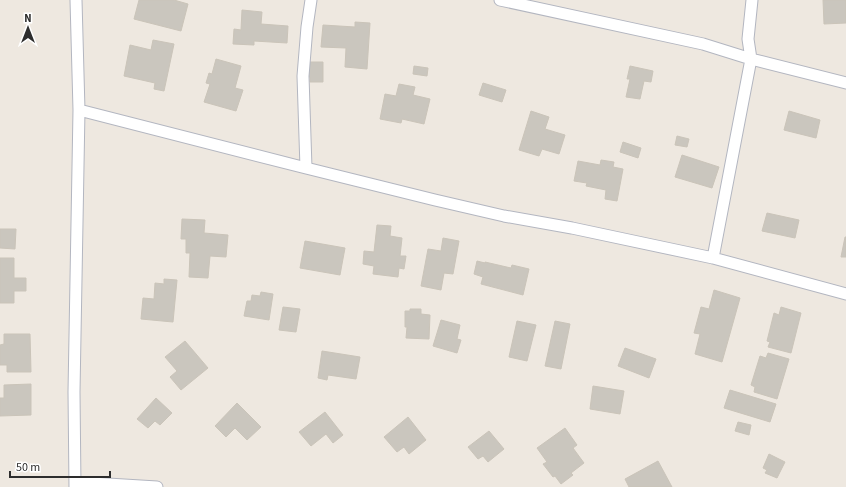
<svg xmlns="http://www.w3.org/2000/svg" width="846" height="487" font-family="'Source Sans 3',sans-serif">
  <rect width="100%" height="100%" fill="#eee8e0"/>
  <path fill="#cac6be" stroke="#cac4b9" d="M139,0H174L188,4L181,31L134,19Z
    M823,0H846V23L824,24Z
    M242,10L262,12L261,24L288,26L287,43L254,41V45L233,44L234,29L241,30Z
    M355,22L370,23L367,69L345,67L346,48L321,47L323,25L355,27Z
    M153,40L174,44L164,91L154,89L155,83L124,76L130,45L151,50Z
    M216,59L241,66L235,88L243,90L236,111L204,102L210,84L206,83L209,73L212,74Z
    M299,62H323V82H310V77H298Z
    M414,66L428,68L427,76L413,74Z
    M630,66L653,71L651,82L644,81L640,99L626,97L630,79H627Z
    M483,83L506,90L502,102L479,95Z
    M399,84L415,87L413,95L430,99L424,124L402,119L401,123L380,119L385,94L396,96Z
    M531,111L549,117L545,129L565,135L559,154L542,149L539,156L519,150Z
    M789,111L820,120L816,138L784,130Z
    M677,136L689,139L687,147L675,145Z
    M623,142L641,148L638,158L620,152Z
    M682,155L719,167L712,188L675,177Z
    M601,160L614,162L613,167L623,169L617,201L605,199L606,190L586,186L587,183L574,181L578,161L600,165Z
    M767,213L799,220L795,238L762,231Z
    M182,219L205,220L204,233L228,235L226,257L210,256L208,278L189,277L190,253H186V239H181Z
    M377,225L391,226L390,236L402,238L400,256H406L404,269L399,268L398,277L373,274L374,266L363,264L364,251L374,252Z
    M0,229H16L15,249L0,248Z
    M845,237H846V257H841Z
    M443,238L459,241L453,274L444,273L441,290L421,286L428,249L441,251Z
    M305,241L345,248L340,275L300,268Z
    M0,258H14V278H26V291H14V303H0Z
    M477,261L485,263V262L511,268L512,265L529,269L523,295L481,284L483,277L474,274Z
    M164,279L177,280L173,322L141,319L143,298L154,299L155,283L164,284Z
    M714,290L740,298L722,362L695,354L700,334L694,333L701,307L709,309Z
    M261,292L273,294L269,320L244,316L247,301H251L252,295L260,296Z
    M283,307L300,309L296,332L279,330Z
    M781,307L801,313L791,353L768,347L770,342L767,341L774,313L779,315Z
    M410,309H421V314L430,315L429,339L406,338L407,327H405V311H410Z
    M441,320L460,325L457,339L461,340L457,353L433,346Z
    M517,321L536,325L527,361L509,357Z
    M555,321L570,324L561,369L545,366Z
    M4,334H30L31,372H7V365H0V345L4,344Z
    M185,341L208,368L181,390L170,377L177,371L165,357Z
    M625,348L656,359L649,378L618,366Z
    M322,351L360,357L356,379L328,375L327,380L318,378Z
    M768,353L789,359L777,399L754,392L755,387L751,385L760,356L766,358Z
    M31,384V415L0,416V398H4V385Z
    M593,386L624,391L620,414L590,409Z
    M730,390L776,404L770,422L724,408Z
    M156,398L172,413L160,425L155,421L148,428L137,419Z
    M237,403L261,427L247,440L235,428L226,437L215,426Z
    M325,412L343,435L333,443L326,434L311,446L299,432Z
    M408,417L426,440L409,454L404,447L397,452L384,437Z
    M738,422L751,425L749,435L735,431Z
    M565,428L577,445L573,448L584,463L571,473L573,475L561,484L555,476L553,477L543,464L547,462L537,448Z
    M489,431L504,449L488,462L483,456L478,459L468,447Z
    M769,454L785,462L777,478L765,473L767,470L763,468Z
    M658,461L672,487H629L625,479Z"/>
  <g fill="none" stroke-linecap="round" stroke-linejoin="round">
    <defs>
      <path id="minor" d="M500,0L703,44L751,59L846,83
        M79,110L306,168L435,200L504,216L572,228L713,258L846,294
        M306,168L303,76L307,27L311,0
        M713,258L751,59L748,39L752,0
        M75,482L157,487
        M75,487L74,392L79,110L76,0"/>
    </defs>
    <use href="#minor" stroke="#b3b6c0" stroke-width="13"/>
    <use href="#minor" stroke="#fff" stroke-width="11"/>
  </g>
  <g transform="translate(28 28)" stroke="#ffffff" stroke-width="3" paint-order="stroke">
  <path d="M0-3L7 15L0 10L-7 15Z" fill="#2d2d2d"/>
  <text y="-6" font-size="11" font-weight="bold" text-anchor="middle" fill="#2d2d2d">N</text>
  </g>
  <path d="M10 471v6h100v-6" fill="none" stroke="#2d2d2d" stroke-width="2"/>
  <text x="16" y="471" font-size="12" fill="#2d2d2d" stroke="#ffffff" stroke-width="3" paint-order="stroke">50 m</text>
</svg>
